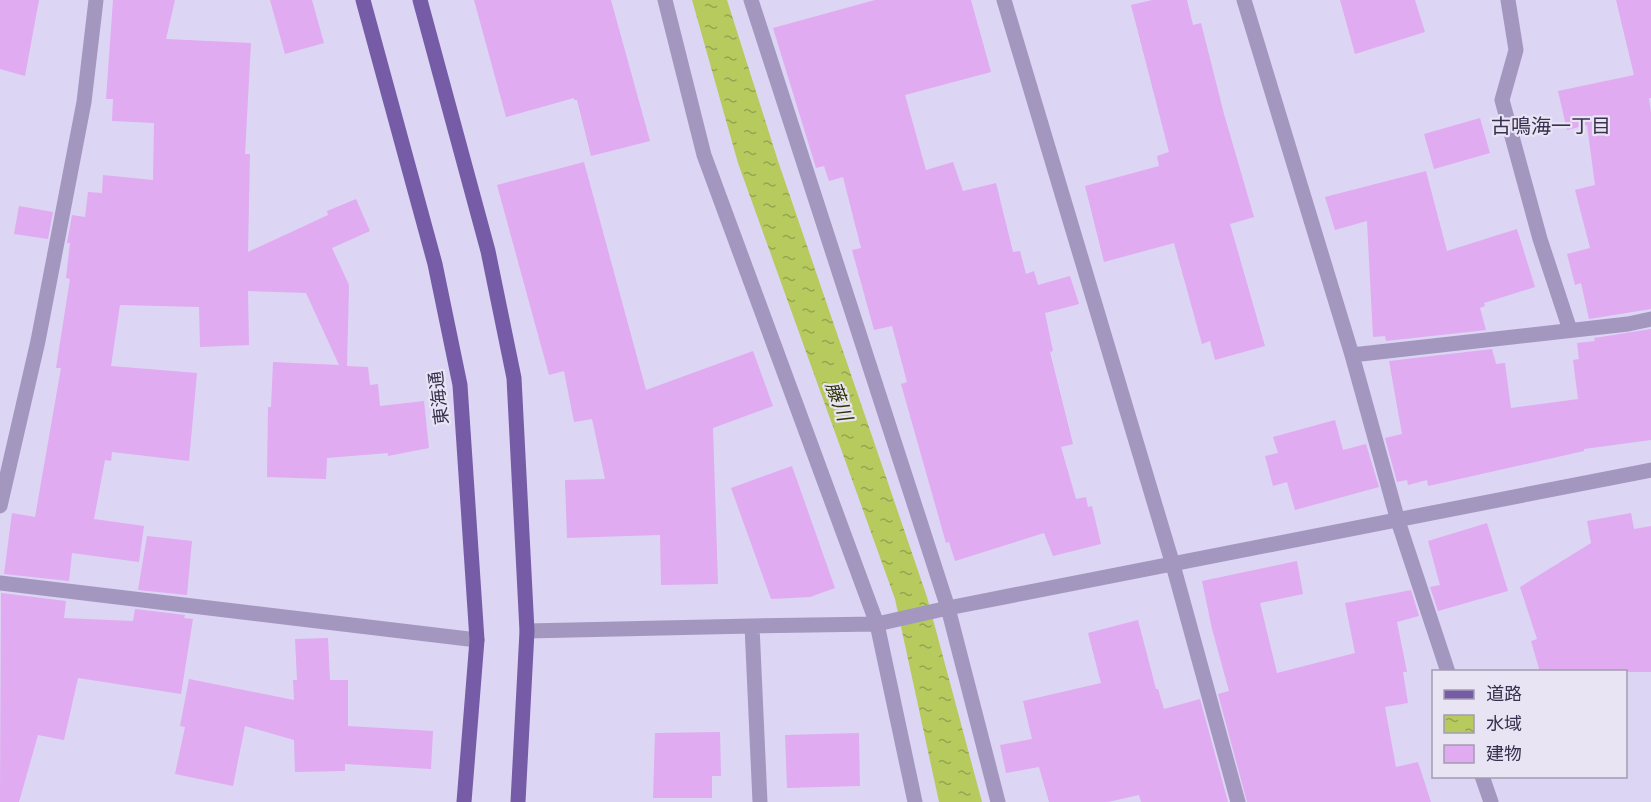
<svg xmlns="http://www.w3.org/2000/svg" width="1651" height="802" font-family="'Fira Sans','Noto Sans JP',sans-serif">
  <defs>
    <pattern id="water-ripples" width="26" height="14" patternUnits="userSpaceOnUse" patternTransform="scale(1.5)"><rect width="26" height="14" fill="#b7ca5e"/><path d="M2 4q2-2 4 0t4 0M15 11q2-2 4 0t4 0" fill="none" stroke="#96a450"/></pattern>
  </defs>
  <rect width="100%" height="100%" fill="#ddd5f4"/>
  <path fill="url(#water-ripples)" d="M692,0H727L778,161L927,597L982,802H939L895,599L738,163Z"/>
  <path fill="#e0abf0" d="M0,0H39L25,76L0,69Z
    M113,0H175L166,39L251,43L245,154H250L248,252L328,215L327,211L356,199L370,231L332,248L349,285L347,366L368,367L370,385L378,384L380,406L424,401L429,448L388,456V453L327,458L326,479L267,477L268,407H271L273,362L339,365L306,293L248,291L249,345L200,347L199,307L120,305L111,366L197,373L189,461L112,452L111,461L105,460L94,519L144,526L139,562L72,553L69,581L4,574L12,513L35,517L61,368H56L70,279L66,278L70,243H67L72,215L85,217L88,192L102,193L103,175L153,180L154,123L112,121L113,99H106Z
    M270,0H312L324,43L285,54Z
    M474,0H611L650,141L591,156L577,100H574V98L506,117Z
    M875,0H971L991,72L905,95L926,170L953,162L963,191L996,183L1013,252L1020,251L1026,274L1034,271L1038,285L1070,276L1079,304L1045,313L1053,351L1050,352L1073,444L1061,447L1076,499L1086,497L1088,507L1092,506L1101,544L1053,556L1044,533L955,561L949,542L946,543L901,384L907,382L892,326L874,330L852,250L861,248L843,177L829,181L824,166L816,168L773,28Z
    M1152,0H1187L1193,25L1201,23L1224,114L1254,217L1230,224L1265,346L1215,360L1210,341L1202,344L1174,243L1104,262L1085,186L1159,166L1157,156L1169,152L1131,5Z
    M1340,0H1415L1425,32L1355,54Z
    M1616,0H1651V98H1649L1651,113V309L1589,319L1581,283L1575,285L1567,254L1590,248L1575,190L1595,185L1587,125L1567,130L1558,91L1634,75Z
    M1480,118L1490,153L1434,169L1424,134Z
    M584,162L646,390L753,351L773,406L713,428L718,584L661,585L660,535L567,538L565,480L605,479L592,419L574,422L564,371L549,375L497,185Z
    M1426,171L1447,251L1517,229L1535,287L1484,303L1485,306L1480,308L1486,330L1386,341L1385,336L1373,337L1367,221L1335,230L1325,197Z
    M19,206L53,212L48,239L14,234Z
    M1651,329V440L1584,449V451L1428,486L1427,480L1408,485L1407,480L1397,482L1385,438L1402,434L1389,361L1492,349L1496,364L1505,363L1511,408L1578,399L1573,360L1579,359L1577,343L1595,341L1594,338Z
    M1335,420L1343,450L1366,444L1379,487L1295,510L1287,482L1273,486L1265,456L1278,453L1273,437Z
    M792,466L835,588L810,597L771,599L731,488Z
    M1631,513L1634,529L1651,526V672H1540L1531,641L1537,639L1520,587L1591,543L1587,521Z
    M1487,523L1508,591L1438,611L1430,587L1440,585L1428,541Z
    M147,536L192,541L187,595L138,590Z
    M1297,561L1303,594L1260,603L1277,673L1355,653L1345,603L1411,590L1419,616L1397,622L1407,672H1403L1408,703L1385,707L1396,767L1418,762L1431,802H1247L1218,694L1229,691L1212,629L1202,581Z
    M1,593L66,601L64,618L133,621L135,609L185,615L184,618L193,619L181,694L78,678L64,740L38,735L19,802H0Z
    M1138,620L1156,689H1158L1164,709L1200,699L1228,802H1141L1139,795L1108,802H1049L1039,767L1006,773L1000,745L1032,739L1023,701L1101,683L1088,633Z
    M328,638L330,680H348V726L433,731L431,769L345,764V771L295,772L294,740L245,726L233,786L175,774L185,727L180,726L189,679L294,700L293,680H297L295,639Z
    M720,732L721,776H712V798H653L655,733Z
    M859,733L860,786L787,788L785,735Z"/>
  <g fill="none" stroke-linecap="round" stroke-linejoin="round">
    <path stroke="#a397c0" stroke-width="15" d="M665,0L704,155L877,624L915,802
      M751,0L948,608L998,802
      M1004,0L1173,565L1238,802
      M1244,0L1352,355L1398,521L1448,672
      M1508,0L1516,50L1502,100L1540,239L1570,330
      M1352,355L1628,324L1651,319
      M0,506L38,341L84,102L96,0
      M0,583L477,640
      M752,626L877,624L948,608L1651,470
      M527,631L752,626L760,802
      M1482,776L1491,802"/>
    <path stroke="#765ca7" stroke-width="15" d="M363,0L435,264L460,385L477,640L464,802
      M420,0L488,251L514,378L527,631L518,802"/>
  </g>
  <g text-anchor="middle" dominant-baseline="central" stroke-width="4.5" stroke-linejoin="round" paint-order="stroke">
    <g font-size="18" fill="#392f4e" stroke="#e9e4f4">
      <text transform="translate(439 398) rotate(-97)">東海通</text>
    </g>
    <g font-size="20" fill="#392f4e" stroke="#e9e4f4">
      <text x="1551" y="126">古鳴海一丁目</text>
    </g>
    <g font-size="20" font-style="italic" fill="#2f3708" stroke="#e9e4f4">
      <text transform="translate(839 401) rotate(70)">藤川</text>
    </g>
  </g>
  <rect x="1432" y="670" width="195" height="108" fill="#e9e4f4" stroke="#a39cb2" stroke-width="1.5"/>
  <rect x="1444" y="690" width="30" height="9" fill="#765ca7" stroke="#a39cb2" stroke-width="1.5"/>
  <text x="1486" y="700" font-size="18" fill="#392f4e">道路</text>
  <rect x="1444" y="715" width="30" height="18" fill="url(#water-ripples)" stroke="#a39cb2" stroke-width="1.5"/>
  <text x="1486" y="730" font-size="18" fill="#392f4e">水域</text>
  <rect x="1444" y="745" width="30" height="18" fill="#e0abf0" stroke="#a39cb2" stroke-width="1.5"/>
  <text x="1486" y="760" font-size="18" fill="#392f4e">建物</text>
</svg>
